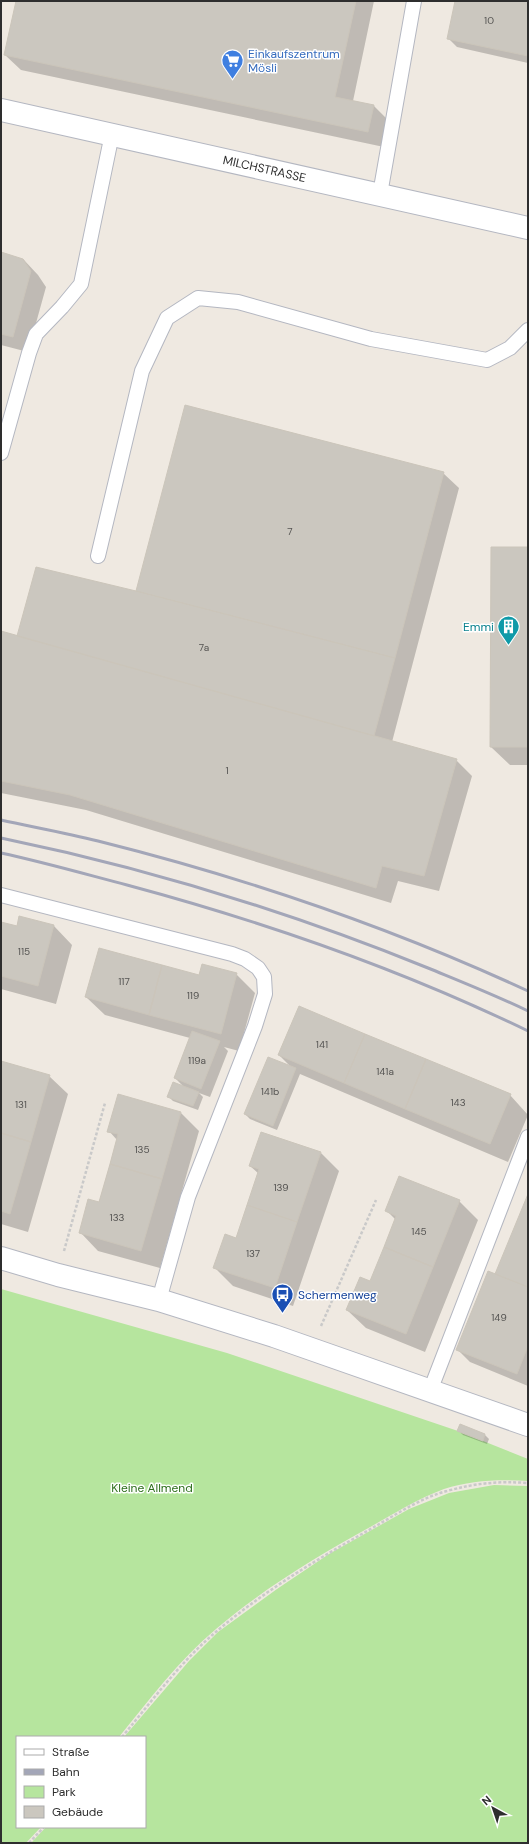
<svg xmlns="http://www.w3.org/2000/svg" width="529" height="1844" font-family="'DM Sans',sans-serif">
  <rect width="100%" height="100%" fill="#efe9e1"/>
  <path fill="#b6e59e" d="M1,1289L227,1353L458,1431L528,1459V1481C500,1479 471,1480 444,1489C419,1498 395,1513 372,1526C317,1556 263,1589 216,1629C179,1660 149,1700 119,1737H17V1827H41L26,1843H1Z
    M494,1485L528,1486V1843H31L46,1827H145V1737H124L189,1661L218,1632L277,1589L329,1554L409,1509L449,1493Z"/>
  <path fill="#0003" d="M17,1H374L353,101L374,106L389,121L384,147L21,70L5,55Z
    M456,1H528V63L457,47L448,38Z
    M1,254L23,259L38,275L46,287L28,352L1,345Z
    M443,473L459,488L392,742L456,760L472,776L439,891L398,881L391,903L86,810L1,793V632L18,637Z
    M528,548V765H510L491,747Z
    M20,917L54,926L72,945L56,1004L1,989V923L18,928Z
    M236,974L255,993L239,1051L224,1047L228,1051L210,1097L199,1093L203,1097L198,1110L173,1101L168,1096L184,1087L175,1078L190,1038L105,1015L86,997L200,976Z
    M279,1055L510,1095L528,1115L508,1162L300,1074L277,1130L250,1119L245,1114L292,1068Z
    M1,1062L49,1076L68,1094L28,1232L1,1224Z
    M181,1113L199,1131L160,1268L98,1251L80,1232L99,1203L117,1140L109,1131Z
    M321,1153L339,1171L293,1306L233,1286L215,1268L237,1239L259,1174L250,1166Z
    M528,1196V1386L470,1362L457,1349L496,1275Z
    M459,1201L478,1220L425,1352L366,1328L347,1310L370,1283L396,1220L387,1211Z
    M461,1425L485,1435L489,1439L487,1444L463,1435L459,1431Z"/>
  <path fill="#cbc7bf" stroke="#cbc5ba" d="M16,1H356L335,97L374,105L368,132L4,55Z
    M455,1H528V56L447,39Z
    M1,252L23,259L31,271L13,337L1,334Z
    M185,405L444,472L395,658L136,591Z
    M491,547H528V747H490Z
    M36,567L136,591L395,658L374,736L17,636Z
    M1,631L457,759L424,876L382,866L376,888L70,795L1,781Z
    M19,916L54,925L38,986L1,976V922L17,926Z
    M99,948L162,965L149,1015L85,997Z
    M202,964L237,973L221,1034L149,1015L162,965L199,975Z
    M299,1006L365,1034L344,1083L278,1055Z
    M192,1031L220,1041L201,1089L174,1078Z
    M365,1034L426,1059L405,1109L344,1083Z
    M268,1057L296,1068L273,1126L244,1114Z
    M426,1059L511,1094L490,1144L405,1109Z
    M1,1061L50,1075L31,1142L1,1133Z
    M173,1082L199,1092L193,1106L167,1097Z
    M118,1094L181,1112L162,1179L110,1164L118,1134L107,1132Z
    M261,1132L321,1152L297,1222L247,1205L259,1169L249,1166Z
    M1,1133L31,1142L10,1214L1,1211Z
    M110,1164L162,1179L141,1251L79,1233L88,1199L99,1202Z
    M399,1176L460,1200L433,1267L384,1247L396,1216L385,1211Z
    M528,1194V1287L495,1274Z
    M247,1205L297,1222L275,1288L213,1268L225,1234L236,1238Z
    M384,1247L433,1267L406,1334L346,1310L360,1277L370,1281Z
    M488,1271L528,1287V1346L517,1374L456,1350Z
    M460,1424L485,1434L483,1441L457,1431Z"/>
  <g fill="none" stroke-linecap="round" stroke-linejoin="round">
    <defs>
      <path id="service" d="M380,194L414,1
        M1,453L29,353L36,334L62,307L81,284L112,134
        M98,556L142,371L167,318L198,298L238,302L371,339L487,360L510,348L528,330
        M1,895L232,954L245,959L258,968L264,977L265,994L255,1026L188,1197L159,1300
        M430,1391L528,1137"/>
      <g id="minor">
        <path id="s1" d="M1,110L528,228"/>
      </g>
      <path id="tertiary" d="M1,1258L58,1275L159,1300L274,1336L528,1425"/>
    </defs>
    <use href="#service" stroke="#b4b7c1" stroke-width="16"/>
    <use href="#minor" stroke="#b4b7c1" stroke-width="24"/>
    <use href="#tertiary" stroke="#b4b7c1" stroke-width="24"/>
    <path stroke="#c9c9c9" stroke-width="2.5" stroke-dasharray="3 2" stroke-linecap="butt" d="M64,1251L105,1103
      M321,1326L376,1200
      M122,1737C152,1701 181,1661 217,1631C265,1590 321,1557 376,1526C398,1513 423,1497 447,1491C476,1483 498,1481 528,1483
      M29,1843L44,1827"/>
    <use href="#service" stroke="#fff" stroke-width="14"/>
    <use href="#minor" stroke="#fff" stroke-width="22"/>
    <use href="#tertiary" stroke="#fff" stroke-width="22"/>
    <path stroke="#a3a6b8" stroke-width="3" d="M1,820C33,827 66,833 98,841C246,878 390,927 528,991
      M1,838C147,868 290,912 428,968C462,982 495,995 528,1011
      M1,853C43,862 85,874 127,885C265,922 400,969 528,1031"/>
  </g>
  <defs>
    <symbol id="supermarket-pin" viewBox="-11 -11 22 30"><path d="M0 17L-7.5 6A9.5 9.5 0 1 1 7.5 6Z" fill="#3f7fe0" stroke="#fff"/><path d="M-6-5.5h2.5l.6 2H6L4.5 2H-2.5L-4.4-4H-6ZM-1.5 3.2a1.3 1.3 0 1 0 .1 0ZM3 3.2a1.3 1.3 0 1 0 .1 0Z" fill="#fff"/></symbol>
    <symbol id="building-pin" viewBox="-11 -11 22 30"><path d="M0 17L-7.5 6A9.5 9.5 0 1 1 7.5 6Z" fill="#0f9aa8" stroke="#fff"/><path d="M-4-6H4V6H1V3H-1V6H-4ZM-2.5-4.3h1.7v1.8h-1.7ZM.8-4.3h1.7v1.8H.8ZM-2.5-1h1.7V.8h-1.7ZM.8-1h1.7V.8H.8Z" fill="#fff"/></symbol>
    <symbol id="bus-pin" viewBox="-11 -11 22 30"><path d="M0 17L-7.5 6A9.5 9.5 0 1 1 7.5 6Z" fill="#1a4fb4" stroke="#fff"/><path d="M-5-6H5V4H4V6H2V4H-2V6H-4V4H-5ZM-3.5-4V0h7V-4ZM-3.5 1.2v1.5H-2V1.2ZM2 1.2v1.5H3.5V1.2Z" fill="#fff"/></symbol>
  </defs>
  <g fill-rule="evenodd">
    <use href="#supermarket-pin" x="220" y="48" width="25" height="34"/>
    <use href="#building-pin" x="496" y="614" width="25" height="34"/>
    <use href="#bus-pin" x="270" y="1282" width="25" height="34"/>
  </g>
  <g text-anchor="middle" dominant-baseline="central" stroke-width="3" stroke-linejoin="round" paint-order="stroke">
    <g font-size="10" fill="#555452">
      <text x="489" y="20">10</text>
      <text x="290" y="531">7</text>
      <text x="204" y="647">7a</text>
      <text x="227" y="770">1</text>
      <text x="24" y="951">115</text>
      <text x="124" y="981">117</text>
      <text x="193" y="995">119</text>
      <text x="322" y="1044">141</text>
      <text x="197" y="1060">119a</text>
      <text x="385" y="1071">141a</text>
      <text x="270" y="1091">141b</text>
      <text x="458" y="1102">143</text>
      <text x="21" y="1104">131</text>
      <text x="142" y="1149">135</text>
      <text x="281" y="1187">139</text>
      <text x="117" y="1217">133</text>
      <text x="419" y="1231">145</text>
      <text x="253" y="1253">137</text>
      <text x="499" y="1317">149</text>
    </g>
    <g font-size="12" fill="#366cbe" stroke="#fff" text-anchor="start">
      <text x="248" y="54">Einkaufszentrum<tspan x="248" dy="14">Mösli</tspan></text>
    </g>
    <g font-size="12" fill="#2e2e2e" stroke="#fff">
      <text stroke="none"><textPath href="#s1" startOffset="270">MILCHSTRASSE</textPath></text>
    </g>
    <g font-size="12" fill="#0d838f" stroke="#fff" text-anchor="end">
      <text x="494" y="627">Emmi</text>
    </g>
    <g font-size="12" fill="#164399" stroke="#fff" text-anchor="start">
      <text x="298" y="1295">Schermenweg</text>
    </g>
    <g font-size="12" fill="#2c6e1b" stroke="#fff">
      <text x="152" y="1488">Kleine Allmend</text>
    </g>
  </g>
  <rect width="529" height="1844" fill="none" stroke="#2e2e2e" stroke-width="4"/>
  <rect x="16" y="1736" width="130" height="92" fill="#ffffff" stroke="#ababab"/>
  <rect x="24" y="1749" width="20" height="6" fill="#ffffff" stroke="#ababab"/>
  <text x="52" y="1756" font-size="12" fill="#2e2e2e">Straße</text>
  <rect x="24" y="1769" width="20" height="6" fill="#a3a6b8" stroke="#ababab"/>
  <text x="52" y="1776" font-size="12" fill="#2e2e2e">Bahn</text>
  <rect x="24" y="1786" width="20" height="12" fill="#b6e59e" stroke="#ababab"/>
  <text x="52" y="1796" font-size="12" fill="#2e2e2e">Park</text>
  <rect x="24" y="1806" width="20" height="12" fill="#cbc7bf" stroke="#ababab"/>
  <text x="52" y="1816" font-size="12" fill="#2e2e2e">Gebäude</text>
  <g transform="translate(493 1808) rotate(320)" stroke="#ffffff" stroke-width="3" paint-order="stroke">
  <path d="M0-3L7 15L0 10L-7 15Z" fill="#2e2e2e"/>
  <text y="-6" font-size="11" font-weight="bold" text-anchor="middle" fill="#2e2e2e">N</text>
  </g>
</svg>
